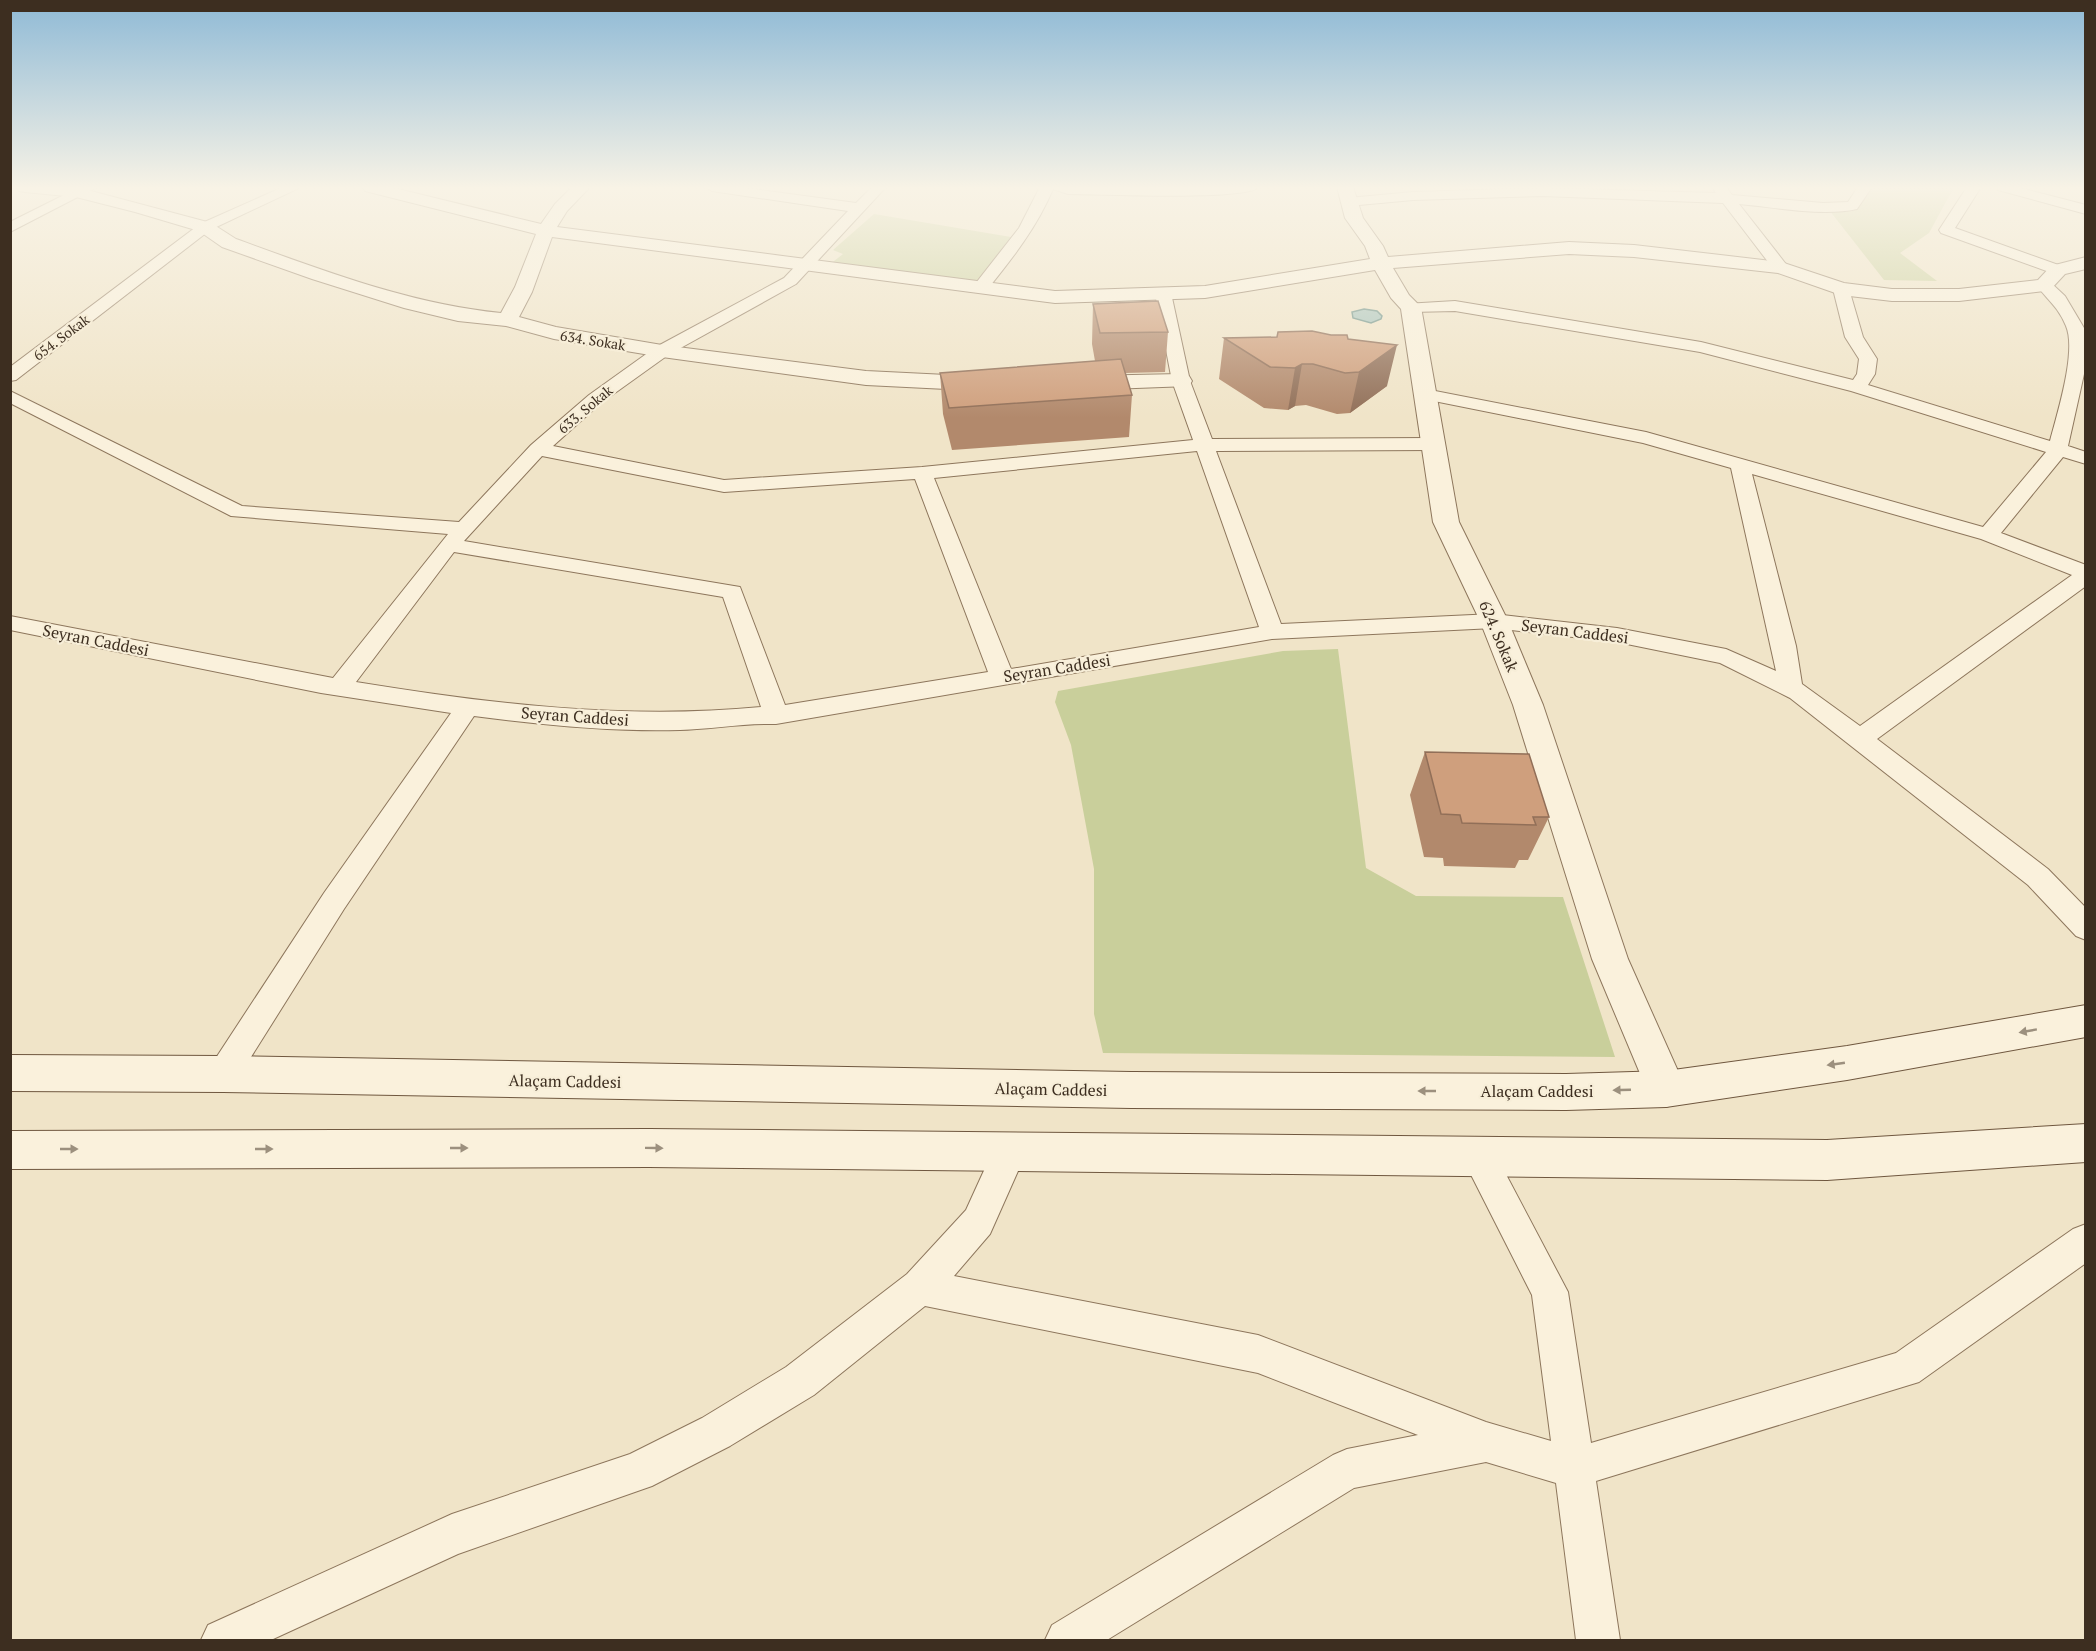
<svg xmlns="http://www.w3.org/2000/svg" width="2096" height="1651" font-family="'PT Serif',serif">
  <rect width="100%" height="100%" fill="#f0e4c8"/>
  <path fill="#c9cf9b" d="M1871,187H1954L1929,233L1900,253L1937,281L1884,280L1826,206L1857,208Z
    M874,214L1011,237L976,282L829,265L843,254L833,250Z
    M1338,649L1366,868L1416,896L1563,897L1615,1057L1103,1053L1094,1014V869L1071,745L1055,702L1058,691L1283,651Z"/>
  <path fill="#a9c4bc" stroke="#6f938a" stroke-width="1.5" d="M1364,309L1377,311L1382,316L1381,319L1371,323L1353,318L1352,312Z"/>
  <g fill="none" stroke-linecap="round" stroke-linejoin="round">
    <defs>
      <path id="minor" d="M80,187H97L10,232V222Z
        M283,187H301L210,230L16,380L10,381V367L200,224Z
        M705,187H738L856,203L872,187H886L796,284L668,355L601,403L553,446L724,480L922,467L1193,440L1172,381L1155,293L1163,288L1171,293L1190,381L1212,439L1433,438L1440,440L1443,444L1440,448L1433,450L1216,451L1281,624L1494,614L1617,628L1726,649L1776,671L1731,468L1643,443L1419,398L1416,394L1419,390L1425,389L1646,432L1983,527L2046,452L1851,391L1700,352L1455,311L1411,312L1405,310L1403,307L1405,304L1455,301L1701,342L1853,380L1857,374L1859,359L1845,337L1833,289L1841,284L1849,289L1863,337L1877,359L1875,374L1868,385L2050,441C2057,414 2077,351 2066,326C2059,308 2047,299 2036,285L2044,280L2050,282L2065,296L2084,328L2086,365L2068,446L2086,452V464L2063,457L2001,533L2086,565V586L1877,739L2048,869L2086,908V940L2076,936L2028,885L1790,698L1720,663L1617,642L1494,628L1272,639L776,724C744,723 712,729 680,730C612,732 542,725 474,716L344,909L234,1084L223,1088L212,1084L207,1074L212,1064L324,893L451,713L321,693L10,630V616L333,678L448,534L231,516L10,403V391L242,506L459,522L531,445L589,395L656,347L784,278L848,211L712,191ZM1197,451L1259,627L1011,669L934,478ZM542,456L724,492L915,479L988,672L785,705L740,587L464,541ZM1752,474L1981,539L2072,575L1860,726L1802,684L1796,646ZM454,552L723,597L761,707C625,720 490,704 356,682Z
        M1040,187H1259C1246,201 1096,194 1068,194L1053,189C1037,227 1012,259 986,291H974L972,288L1019,228Z
        M1716,187H1726L1732,195L1823,203L1848,202L1858,187H1872L1857,209C1823,217 1774,207 1739,204L1789,268L1781,273L1775,271L1723,203L1543,196L1413,200L1348,206L1341,202L1348,198L1413,192L1543,188L1716,193L1714,190Z
        M1967,187H1981L1955,228L2064,267L2066,270L2064,273H2052L1941,233L1939,230Z
        M1996,187H2017L2086,205V214L1998,190Z
        M1009,1137L1021,1142L1026,1153L990,1234L954,1276L1258,1335L1486,1422L1551,1441L1532,1295L1462,1157L1467,1146L1479,1141L1491,1146L1568,1292L1591,1443L1896,1353L2073,1229L2086,1224V1263L1919,1382L1596,1481L1620,1640H1576L1556,1483L1486,1462L1354,1488L1107,1640H1045L1052,1625L1333,1455L1347,1449L1418,1435L1258,1373L925,1306L814,1395L730,1446L652,1486L458,1554L271,1640H201L208,1625L452,1514L630,1454L702,1418L786,1367L907,1274L966,1210L997,1142Z"/>
      <path id="tertiary" d="M16,187H76L211,223L236,239C322,270 409,304 501,313L515,287L536,234L365,191L363,187H390L541,224L555,204L572,187H590L567,211L557,227L1055,291L1205,286L1370,259L1365,246L1345,218L1337,187H1353L1363,218L1383,246L1388,257L1569,242L1634,245L1781,262L1844,283L1892,289H1959L2038,280L2051,266L2086,257V269L2065,274L2051,289L2044,291L1959,301H1892L1841,295L1778,273L1634,257L1569,254L1393,268L1409,295L1421,307L1459,522L1508,621L1543,705L1628,959L1686,1089L1680,1102L1666,1107L1652,1102L1592,959L1513,705L1480,621L1433,522L1401,309L1391,298L1375,270L1205,298L1055,303L552,237L532,292L519,317L556,327L662,345L866,371L987,377L995,379L998,384L995,389L987,391L866,385L662,357L554,339L506,326L458,321L404,308L312,279L222,247L199,231L135,212L76,197L25,192L19,191Z
        M1181,374L1189,376L1192,381L1189,386L1083,390L1075,388L1072,383L1075,378L1083,376Z"/>
      <path id="secondary" d="M2086,1005V1037L1847,1080L1666,1107L1566,1110L1131,1108L223,1092L10,1091V1055L223,1056L1131,1072L1566,1074L1666,1071L1847,1046Z
        M2086,1124V1162L1827,1180L649,1167L10,1169V1131L649,1129L1827,1140Z"/>
    </defs>
    <use href="#minor" stroke="#8d765c" stroke-width="2"/>
    <use href="#tertiary" stroke="#8d765c" stroke-width="2"/>
    <use href="#secondary" stroke="#6f573f" stroke-width="2"/>
    <use href="#minor" fill="#faf1dc" fill-rule="evenodd"/>
    <use href="#tertiary" fill="#faf1dc" fill-rule="evenodd"/>
    <use href="#secondary" fill="#faf1dc" fill-rule="evenodd"/>
  </g>
  <path fill="#b2896c" d="M1093,304L1168,332L1165,372L1125,373L1132,395L1129,437L952,450L943,414L940,373L1095,361L1092,344Z
    M1278,332L1387,386L1350,413L1337,414L1306,405L1295,406L1288,410L1264,408L1219,379L1224,338L1277,337Z
    M1425,752L1549,817L1528,860H1519L1515,868L1444,866L1443,858L1424,857L1410,795Z"/>
  <path fill="#916f58" d="M1397,345L1387,386L1350,413L1359,372Z
    M1302,364L1295,406L1288,410L1295,368Z"/>
  <path fill="#cf9f7d" stroke="#916f58" stroke-width="1.5" d="M1158,301L1168,332L1100,333L1093,304Z
    M1312,331L1331,335H1347L1348,339L1397,345L1359,372L1345,373L1313,364H1302L1295,368L1270,367L1224,338L1277,337L1278,332Z
    M1121,359L1132,395L949,408L940,373Z
    M1425,752L1529,754L1549,817H1533L1536,825L1462,823L1460,815L1441,814Z"/>
  <defs><path id="oneway-solid" d="M-6-.8H1V-3.2L6.5 0L1 3.2V.8H-6Z" transform="scale(1.5)"/></defs>
  <g fill="#9c907e">
    <use href="#oneway-solid" transform="translate(2028 1031) rotate(170)"/>
    <use href="#oneway-solid" transform="translate(1836 1064) rotate(172)"/>
    <use href="#oneway-solid" transform="translate(1622 1090) rotate(178)"/>
    <use href="#oneway-solid" transform="translate(1427 1091) rotate(-180)"/>
    <use href="#oneway-solid" transform="translate(459 1148)"/>
    <use href="#oneway-solid" transform="translate(654 1148) rotate(1)"/>
    <use href="#oneway-solid" transform="translate(69 1149)"/>
    <use href="#oneway-solid" transform="translate(264 1149)"/>
  </g>
  <linearGradient id="sky" x2="0" y2="1"><stop stop-color="#8fbad6"/><stop offset="0.45" stop-color="#f8f3e6"/><stop offset="1" stop-color="#f8f3e6" stop-opacity="0"/></linearGradient>
  <rect width="2096" height="418" fill="url(#sky)"/>
  <g text-anchor="middle" dominant-baseline="central" stroke-width="4.5" stroke-linejoin="round" paint-order="stroke">
    <g font-size="14" fill="#3d2e20" stroke="#f7eed8">
      <text transform="translate(61 337) rotate(-37)">654. Sokak</text>
      <text transform="translate(593 340) rotate(9)">634. Sokak</text>
      <text transform="translate(585 409) rotate(-40)">633. Sokak</text>
    </g>
    <g font-size="16" fill="#3d2e20" stroke="#f7eed8">
      <text transform="translate(1575 631) rotate(7)">Seyran Caddesi</text>
      <text transform="translate(1499 636) rotate(67)">624. Sokak</text>
      <text transform="translate(96 640) rotate(11)">Seyran Caddesi</text>
      <text transform="translate(1057 668) rotate(-9)">Seyran Caddesi</text>
      <text transform="translate(575 716) rotate(4)">Seyran Caddesi</text>
      <text transform="translate(565 1081) rotate(1)">Alaçam Caddesi</text>
      <text transform="translate(1051 1089) rotate(1)">Alaçam Caddesi</text>
      <text x="1537" y="1091">Alaçam Caddesi</text>
    </g>
  </g>
  <rect width="2096" height="1651" fill="none" stroke="#3d2e20" stroke-width="24"/>
</svg>
